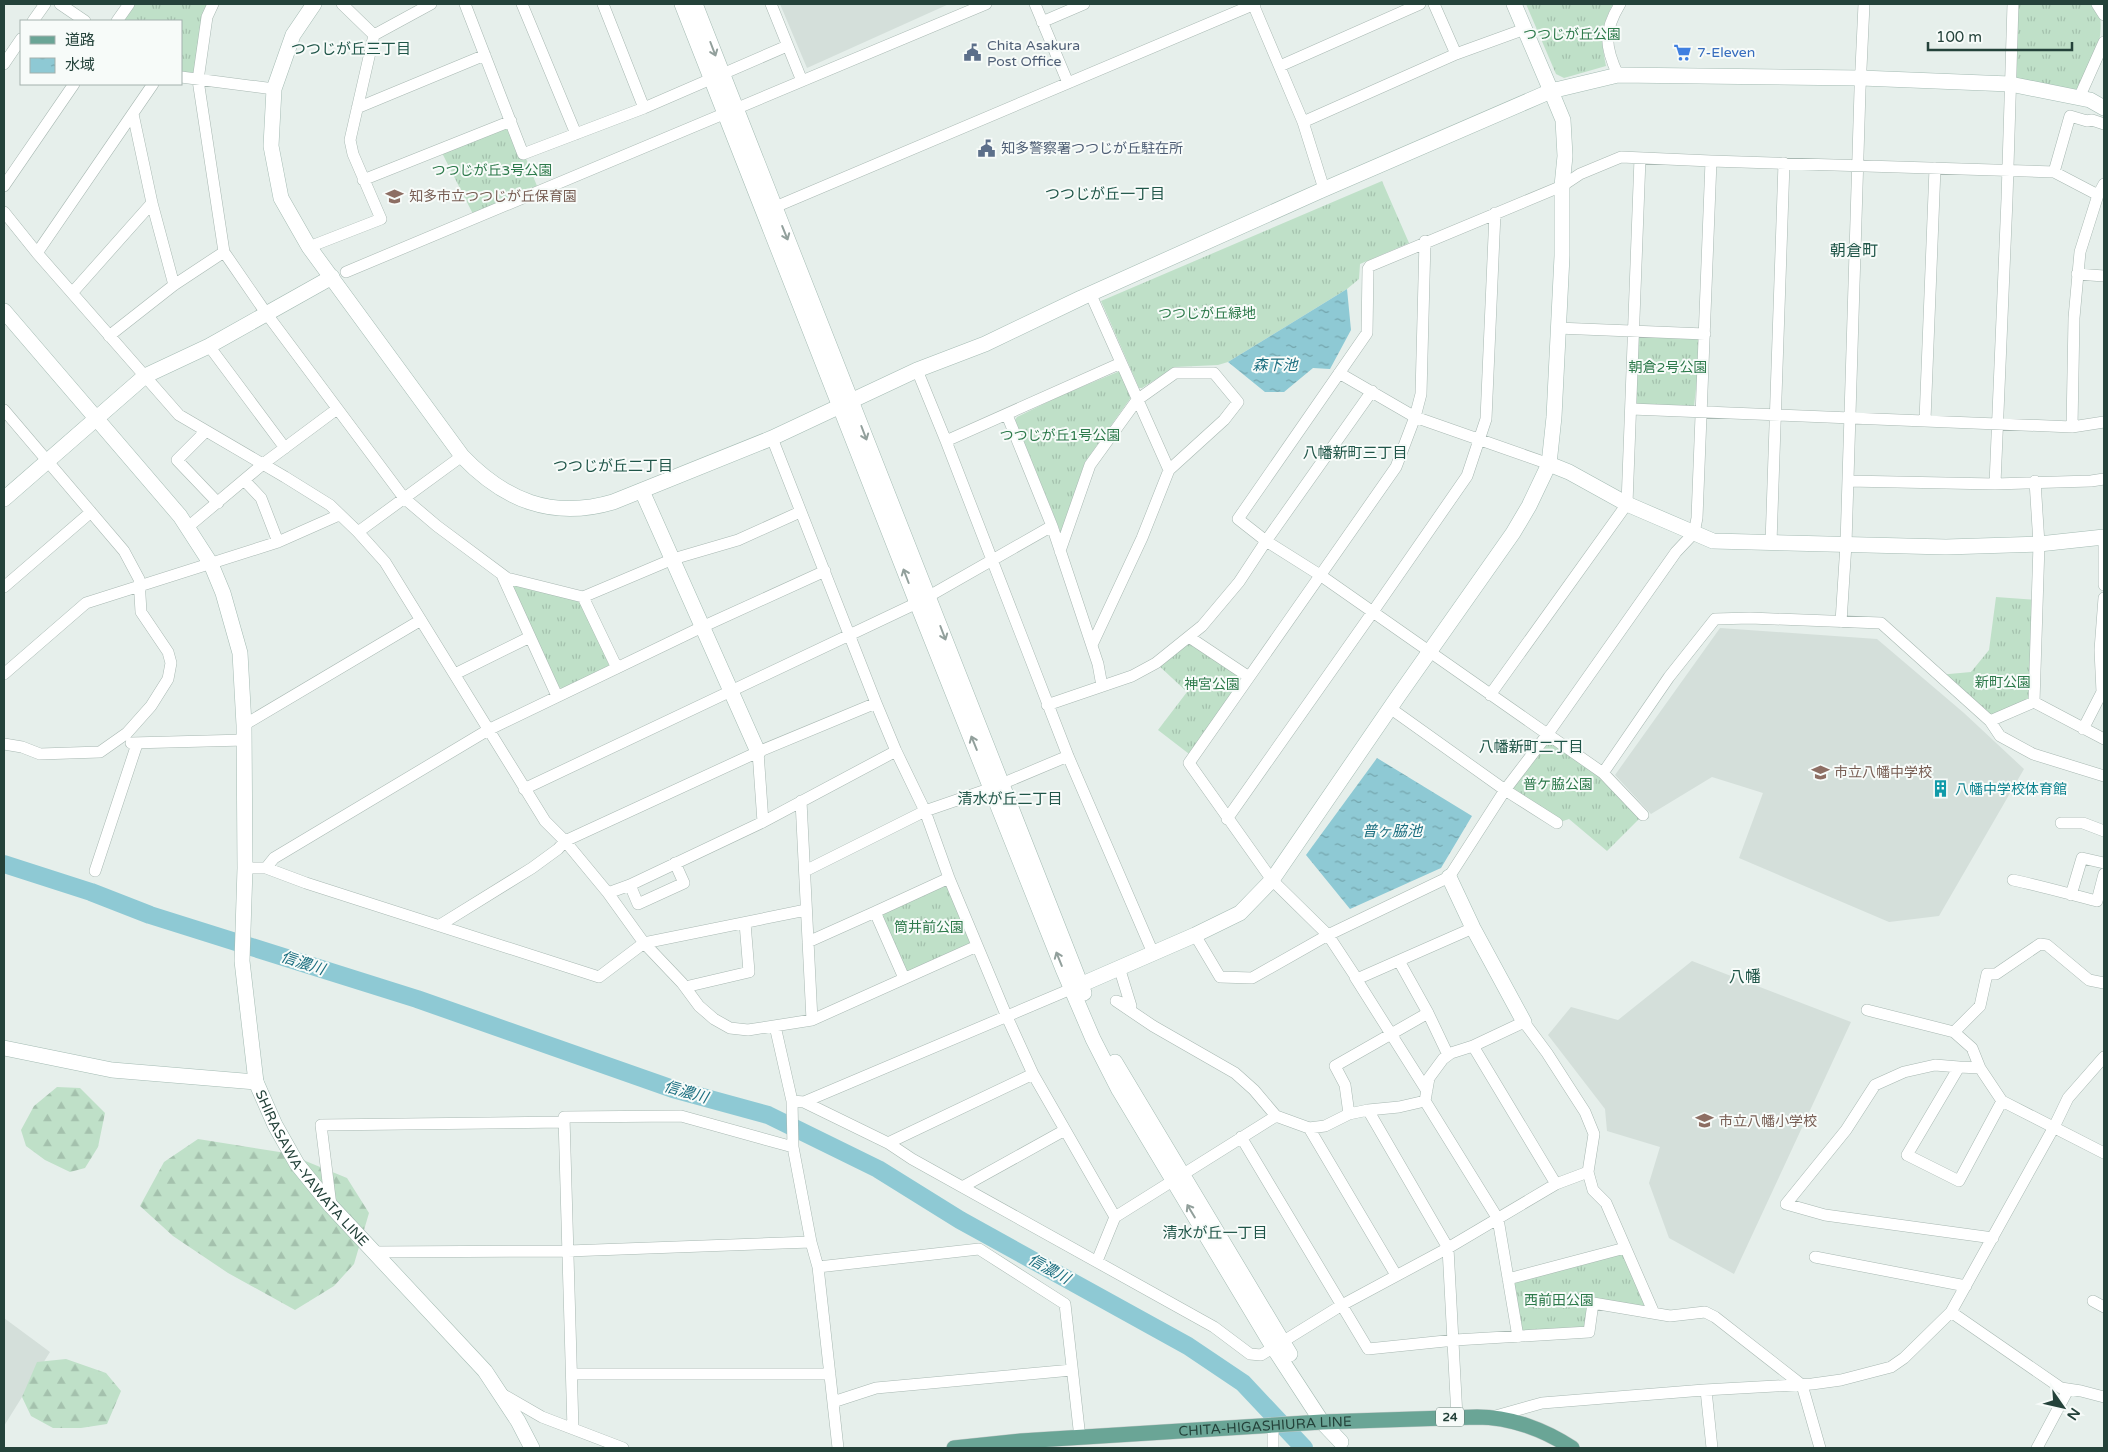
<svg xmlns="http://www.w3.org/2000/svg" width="2108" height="1452" font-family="'Varela Round','Noto Sans JP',sans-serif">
  <defs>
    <pattern id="grass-tufts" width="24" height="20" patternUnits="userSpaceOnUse" patternTransform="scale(1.25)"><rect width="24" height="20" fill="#bfe0c8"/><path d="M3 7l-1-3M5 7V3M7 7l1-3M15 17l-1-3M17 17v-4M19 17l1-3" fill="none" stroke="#a4c1ad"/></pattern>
    <pattern id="forest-firs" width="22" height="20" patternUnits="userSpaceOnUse" patternTransform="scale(1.25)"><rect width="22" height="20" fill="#bfe0c8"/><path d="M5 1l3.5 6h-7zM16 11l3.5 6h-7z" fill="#a4c1ad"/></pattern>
    <pattern id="water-ripples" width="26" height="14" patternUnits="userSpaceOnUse" patternTransform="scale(1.25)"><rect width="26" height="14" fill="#8ec9d4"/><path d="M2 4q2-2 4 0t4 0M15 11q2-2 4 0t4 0" fill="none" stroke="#74a5ad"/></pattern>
  </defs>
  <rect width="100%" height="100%" fill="#e6efeb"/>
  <path fill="#d4dfda" d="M780,4H949L807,68Z
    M1720,628L1877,639L1964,713L2024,769L1939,916L1889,922L1739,858L1763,793L1712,777L1651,814L1615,775Z
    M1692,961L1851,1022L1734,1274L1669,1238L1649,1183L1660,1147L1607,1131L1605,1109L1548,1035L1571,1007L1618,1020Z
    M4,1318L50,1352L4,1426Z"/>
  <path fill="url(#grass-tufts)" d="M129,4H204L211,8L198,80L181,77V21H117Z
    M1526,4H1613C1601,25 1601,43 1606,66L1564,78L1556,74Z
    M2013,4H2097C2108,34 2092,69 2079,98L2010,84Z
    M511,121L539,191L475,218L440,149Z
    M1382,181L1409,243L1360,264L1359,279L1347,289L1228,362L1218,365L1175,367L1142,388H1139L1101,301Z
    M1642,336L1702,339L1694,406L1638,405L1635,403L1639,338Z
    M1120,371L1132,396L1085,462L1061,533L1015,420L1017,417L1062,395Z
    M513,585L577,599L583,604L610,667L563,689L559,687L511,587Z
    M1996,597L2037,600L2034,702L1990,721L1938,675L1971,672L1989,650Z
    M1189,637L1249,677L1193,757L1158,730L1187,692L1156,663Z
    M1547,735L1603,773L1643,815L1607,851L1569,819L1557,823L1505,790Z
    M949,878L977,946L904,978L875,912Z
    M1625,1248L1653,1311L1594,1303L1589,1332L1518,1337L1508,1279Z"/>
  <path fill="url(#forest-firs)" d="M57,1087L80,1088L105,1113L98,1147L85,1168L70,1172L45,1160L26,1146L21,1130L34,1106Z
    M198,1139L286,1153L347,1178L369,1213L354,1264L334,1286L295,1310L228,1273L173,1236L140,1206L164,1162Z
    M66,1359L106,1373L121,1391L107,1424L81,1428H53L31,1416L22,1397L37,1362Z"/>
  <path fill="url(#water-ripples)" d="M1347,289L1351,330L1330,369L1313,368L1284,392H1265L1228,362Z
    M1377,758L1472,816L1441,868L1350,909L1306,855Z"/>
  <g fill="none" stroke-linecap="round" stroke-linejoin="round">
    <path stroke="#8ec9d4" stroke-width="18" d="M4,864L91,892L150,915L417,999L673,1089L768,1115L878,1169L960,1220L1188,1346L1243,1383L1304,1448"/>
    <defs>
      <path id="street" d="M60,4L85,21
        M213,4L207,17L198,80L224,252L266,313L404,498L437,526L507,578L583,597L673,559L738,540L800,512
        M342,4L374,35
        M465,4L523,154L644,108L787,46
        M522,4L576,134
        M603,4L644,108
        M771,4L802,81
        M1035,4L1068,83
        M1253,4L1303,122L1324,189
        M1434,4L1456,54
        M2097,4L2104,15
        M33,21L45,4
        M117,21L129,4
        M1042,22L1084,4
        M4,64L21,39
        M1280,66L1420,4
        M1618,75C1605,47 1603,32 1620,4
        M181,77L274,89
        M2079,98L2104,42
        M357,108L485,55
        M133,114L152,203L174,285
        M1303,122L1456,54L1525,29
        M2054,172L2070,116L2087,121L2092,120L2104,124
        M363,180L511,121
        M4,186L74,84
        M768,210L1255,4
        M4,212L37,253L179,415L285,477L330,505L358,532L385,562L545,821L565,841L608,893L644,943L682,983L699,1006L714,1019L730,1028L748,1030L812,1020L977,946
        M1425,241L1421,394L1415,417L1396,467L1189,763L1272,880L1328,935L1357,979L1473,928
        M309,247L381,219L353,154L350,140L374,35L431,4
        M37,253L153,84
        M346,272L986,4
        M2077,274L2104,276
        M72,293L152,203
        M1091,295L1169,470
        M1557,328L1705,334
        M109,336L174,285L224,252
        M209,346L285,448
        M917,370L946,441L1068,756L1153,953
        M1339,373L1415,417L1549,464
        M1631,409L2072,427L2104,422
        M4,410L124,551L139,579L141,612L168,652L171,663L168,679L151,706L127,733L100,752L40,754L22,747L4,744
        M1007,415L1052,526L1098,664L1102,686
        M1925,420L1935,168
        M2072,427L2074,318L2080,252L2098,195L2104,184
        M206,431L177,460L218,503
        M772,438L876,703L896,751L925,811L949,878L1007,1017L1033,1074L1115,1217
        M946,441L1121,363
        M244,480L261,498L278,542
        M1848,481L1995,484L2091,481L2104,479
        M1995,484L2007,199L2013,4
        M188,527L263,464L337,409
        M358,532L462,456
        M2104,537V585
        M1771,543L1784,163
        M1060,551L1090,465L1137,400L1175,373H1214L1238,402L1224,420L1169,470L1142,538L1092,645
        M502,575L557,696
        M4,587L91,512
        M583,597L617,668
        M1841,622L1846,544L1860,90L1864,4
        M1189,637L1249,677
        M4,674L86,603L278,542L339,515
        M455,674L530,637
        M1490,695L1627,504L1640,158
        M2034,702L2039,544L2035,481
        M2034,702L2104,739
        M1047,705L1132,676L1156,663L1202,626L1239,582L1266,541L1372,391
        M1390,708L1505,790L1557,823
        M1990,721L2000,736L2033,754L2104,776
        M244,725L421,620
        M2083,729L2102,692L2100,650L2104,598
        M131,743L245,740
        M758,752L763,822
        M1603,773L1669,677L1715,619L1750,618L1881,623L1990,721L2034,702
        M524,789L917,603L1052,526
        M801,801L812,1020
        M1643,815L1603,773L1320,575L1266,541L1238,519L1367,333L1368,269L1370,266L1562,186L1580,174L1621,157L1711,161L2054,172L2098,195
        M1227,819L1372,613L1467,476L1486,419L1495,213
        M2061,823H2083L2104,831
        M245,868H266L306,883L599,977L644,943L806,910
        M266,868L274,858L488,730L702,627L825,571
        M95,871L137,744
        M805,871L925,811L992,788L1068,756
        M2013,880C2041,886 2069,894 2097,901L2104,874
        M630,885L638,904L684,883L675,863
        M608,893L630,885L763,822L896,751
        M2071,895L2082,858L2104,863
        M440,925L532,868L558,849L565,841L758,752L876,703
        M1195,935L1220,977L1252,978L1328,935L1449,877L1505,790L1547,735L1676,552L1694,533L1697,518L1711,161
        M808,942L875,912
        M1399,961L1428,1013
        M1119,967L1131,1006L1116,1001L1153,1026L1235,1073L1254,1090L1276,1116L1309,1128L1325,1126L1349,1114L1368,1110L1399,1107L1425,1101
        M1355,977L1427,1091
        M904,978L875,912L949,878
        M685,987L749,972L745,923
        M1867,1010L1954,1032L1972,1048L1980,1068L2002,1101L2104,1153
        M775,1026L792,1101L793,1147L811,1242L818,1267L838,1448
        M1954,1032L1980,1006L1987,974H1996L2040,944L2047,945L2089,980L2104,983
        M1473,1046L1556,1184
        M1959,1067L1935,1065L1904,1072L1875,1085L1846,1130L1786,1204L1825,1215L1993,1238
        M1980,1068L1959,1067L1907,1155L1959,1181L2002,1101
        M792,1101L804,1102L888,1143L912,1159L1214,1327L1250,1354L1261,1355L1342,1305L1448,1248L1556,1184L1588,1172
        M804,1102L1071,989
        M1368,1110L1448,1248L1457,1417
        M1349,1114L1345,1085L1335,1066L1428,1013L1448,1055
        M1309,1128L1396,1275
        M1241,1137L1368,1349L1455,1340L1589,1332L1593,1303L1670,1316L1705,1312L1715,1317L1802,1385L1820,1448
        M888,1143L1033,1074
        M964,1186L1065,1130
        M331,1206L321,1125L564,1122
        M374,1252L568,1251L811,1242
        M1815,1257L1966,1286
        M1097,1261L1115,1217L1276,1116
        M818,1267L979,1249L1065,1304L1080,1438
        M1508,1279L1625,1248
        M2093,1301L2104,1307
        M1951,1312L2061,1388L2081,1391L2104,1397
        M1518,1337L1498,1219L1425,1101L1429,1078L1443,1059L1451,1053L1473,1046L1524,1022L1547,1053L1585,1112L1594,1134L1588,1172L1593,1190L1606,1203L1653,1311
        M572,1374H830
        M1706,1390L1712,1448
        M502,1394L542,1417L623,1448
        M833,1402L876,1388L1072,1370
        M1492,1417L1542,1403L1704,1390L1812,1384L1841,1380L1891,1367L1904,1358L1951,1312L2054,1127L2068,1098L2104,1057
        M1273,1427V1448
        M573,1429L564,1117L681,1116L793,1147
        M2037,1448L2068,1390"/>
      <g id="secondary">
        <path d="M314,4L293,35L274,89L271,146L281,198L309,247L462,456C504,500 552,520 613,502L772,438L917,370L985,344L1081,298L1320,191L1551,91L1563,120L1565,156L1562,186V256L1554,417L1549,464L1529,506L1513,533L1399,695L1272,880L1240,913L1195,935L1071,989"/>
        <path d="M682,4L917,603L1063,969L1093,1039L1119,1090L1273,1347L1322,1422L1341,1442"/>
        <path d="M695,4L1084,993"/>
        <path d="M1514,4L1551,91L1618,75L1861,78L2010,84L2090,100L2104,108"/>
        <path d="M4,311L180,516L211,564L223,593L240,653L244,725L245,868L242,961L256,1082"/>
        <path d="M1549,464L1569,472L1627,504L1713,541L1946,547L2039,544L2104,537"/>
        <path d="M642,491L758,752"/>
        <path d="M4,499L145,376L209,346L332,277"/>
        <path d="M1449,877L1473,928L1524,1022"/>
        <path id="s1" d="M4,1048L112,1070L256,1082L275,1125L297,1164L331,1206L485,1371L518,1421L532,1448"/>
        <path d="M1115,1062L1290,1354"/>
      </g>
      <g id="primary">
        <path id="s2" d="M954,1448L1021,1441L1322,1422L1477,1417C1511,1417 1545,1430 1572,1448"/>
      </g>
    </defs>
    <use href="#street" stroke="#a8b8b2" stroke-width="12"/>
    <use href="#secondary" stroke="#a4bbb3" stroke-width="16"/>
    <use href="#primary" stroke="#c2cac8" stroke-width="16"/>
    <use href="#street" stroke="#fff" stroke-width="11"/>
    <use href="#secondary" stroke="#fff" stroke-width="15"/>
    <use href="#primary" stroke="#6aa596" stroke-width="15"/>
  </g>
  <defs><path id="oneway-shaft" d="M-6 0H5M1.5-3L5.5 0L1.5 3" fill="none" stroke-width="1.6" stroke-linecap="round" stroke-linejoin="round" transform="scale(1.25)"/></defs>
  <g stroke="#92a09c">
    <use href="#oneway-shaft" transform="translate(713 49) rotate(69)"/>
    <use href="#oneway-shaft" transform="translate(785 233) rotate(68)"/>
    <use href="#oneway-shaft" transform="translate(864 433) rotate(69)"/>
    <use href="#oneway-shaft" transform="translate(906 576) rotate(-111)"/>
    <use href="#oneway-shaft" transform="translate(943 633) rotate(69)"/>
    <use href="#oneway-shaft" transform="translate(974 743) rotate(-112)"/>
    <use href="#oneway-shaft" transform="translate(1059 959) rotate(-112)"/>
    <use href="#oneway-shaft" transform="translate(1191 1211) rotate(-121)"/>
  </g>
  <defs>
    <symbol id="supermarket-bare" viewBox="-9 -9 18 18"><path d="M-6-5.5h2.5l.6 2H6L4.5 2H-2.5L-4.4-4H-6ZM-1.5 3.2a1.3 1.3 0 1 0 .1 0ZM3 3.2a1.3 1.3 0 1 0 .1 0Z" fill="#3f7fe0" stroke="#f7fbf9" stroke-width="2.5" paint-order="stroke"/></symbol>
    <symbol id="civic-bare" viewBox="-9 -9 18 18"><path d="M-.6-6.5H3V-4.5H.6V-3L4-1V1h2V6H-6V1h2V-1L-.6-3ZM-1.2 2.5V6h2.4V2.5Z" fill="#5c6f8a" stroke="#f7fbf9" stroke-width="2.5" paint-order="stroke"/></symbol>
    <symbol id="school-bare" viewBox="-9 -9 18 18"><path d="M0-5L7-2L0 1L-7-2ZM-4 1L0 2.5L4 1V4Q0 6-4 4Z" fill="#8d6e63" stroke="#f7fbf9" stroke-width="2.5" paint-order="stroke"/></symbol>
    <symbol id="building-bare" viewBox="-9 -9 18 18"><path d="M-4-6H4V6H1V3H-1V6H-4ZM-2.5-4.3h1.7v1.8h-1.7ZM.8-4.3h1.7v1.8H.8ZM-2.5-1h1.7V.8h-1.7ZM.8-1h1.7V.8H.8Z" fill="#0f9aa8" stroke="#f7fbf9" stroke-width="2.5" paint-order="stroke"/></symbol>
  </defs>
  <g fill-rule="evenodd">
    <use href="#supermarket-bare" x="1670" y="40" width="25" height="25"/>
    <use href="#civic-bare" x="960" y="40" width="25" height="25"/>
    <use href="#civic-bare" x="974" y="136" width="25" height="25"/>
    <use href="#school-bare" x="382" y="184" width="25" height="25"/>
    <use href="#school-bare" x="1808" y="760" width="25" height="25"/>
    <use href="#building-bare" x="1928" y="776" width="25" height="25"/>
    <use href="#school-bare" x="1692" y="1108" width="25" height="25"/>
  </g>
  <g text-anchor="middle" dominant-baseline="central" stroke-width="4" stroke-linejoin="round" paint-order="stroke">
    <rect fill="#f7fbf9" stroke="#637a73" stroke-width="1" x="1436" y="1407.5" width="28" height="19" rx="4"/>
    <g font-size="12" font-weight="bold" fill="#24423a">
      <text x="1450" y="1417">24</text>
    </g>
    <g font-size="14" fill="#2d7a4b" stroke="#f7fbf9">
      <text x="1572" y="34">つつじが丘公園</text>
      <text x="492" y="170">つつじが丘3号公園</text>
      <text x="1207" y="313">つつじが丘緑地</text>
      <text x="1668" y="367">朝倉2号公園</text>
      <text x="1060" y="435">つつじが丘1号公園</text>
      <text x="2003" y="682">新町公園</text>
      <text x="1212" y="684">神宮公園</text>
      <text x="1558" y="784">普ケ脇公園</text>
      <text x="929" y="927">筒井前公園</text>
      <text x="1559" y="1300">西前田公園</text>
    </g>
    <g font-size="14" fill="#4e5e75" stroke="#f7fbf9" text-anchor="start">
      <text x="987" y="45">Chita Asakura<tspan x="987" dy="16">Post Office</tspan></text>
      <text x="1001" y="148">知多警察署つつじが丘駐在所</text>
    </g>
    <g font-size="14" fill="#366cbe" stroke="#f7fbf9" text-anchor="start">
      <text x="1697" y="52">7-Eleven</text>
    </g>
    <g font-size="14" fill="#785e54" stroke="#f7fbf9" text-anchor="start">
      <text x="409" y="196">知多市立つつじが丘保育園</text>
      <text x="1834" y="772">市立八幡中学校</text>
      <text x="1719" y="1121">市立八幡小学校</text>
    </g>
    <g font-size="14" fill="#0d838f" stroke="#f7fbf9" text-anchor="start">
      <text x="1955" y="789">八幡中学校体育館</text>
    </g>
    <g font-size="14" fill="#24423a" stroke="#f7fbf9">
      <text stroke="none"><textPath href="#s1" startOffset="358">SHIRASAWA-YAWATA LINE</textPath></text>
      <text stroke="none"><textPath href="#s2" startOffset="312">CHITA-HIGASHIURA LINE</textPath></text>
    </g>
    <g font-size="15" fill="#1f5548" stroke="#f7fbf9">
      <text x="351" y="49">つつじが丘三丁目</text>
      <text x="1105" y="194">つつじが丘一丁目</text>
      <text x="1355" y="453">八幡新町三丁目</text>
      <text x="613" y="466">つつじが丘二丁目</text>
      <text x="1531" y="747">八幡新町二丁目</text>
      <text x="1010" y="799">清水が丘二丁目</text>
      <text x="1215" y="1233">清水が丘一丁目</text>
    </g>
    <g font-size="15" font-style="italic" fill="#1c6f80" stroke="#f7fbf9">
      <text x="1275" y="365">森下池</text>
      <text x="1392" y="831">普ヶ脇池</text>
      <text transform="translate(303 963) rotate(18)">信濃川</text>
      <text transform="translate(686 1092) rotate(16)">信濃川</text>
      <text transform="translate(1049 1269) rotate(29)">信濃川</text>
    </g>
    <g font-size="16" fill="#1f5548" stroke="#f7fbf9">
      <text x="1854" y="251">朝倉町</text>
      <text x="1745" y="977">八幡</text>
    </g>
  </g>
  <rect width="2108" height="1452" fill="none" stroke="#24423a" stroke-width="10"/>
  <rect x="20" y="20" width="162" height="65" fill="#f7fbf9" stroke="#a3b1ad"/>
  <rect x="30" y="36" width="25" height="8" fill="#6aa596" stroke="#a3b1ad"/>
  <text x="65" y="45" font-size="15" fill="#24423a">道路</text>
  <rect x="30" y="58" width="25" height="15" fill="url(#water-ripples)" stroke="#a3b1ad"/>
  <text x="65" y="70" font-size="15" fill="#24423a">水域</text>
  <g transform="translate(2063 1407) rotate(124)" stroke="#f7fbf9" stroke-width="4" paint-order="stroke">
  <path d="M0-4L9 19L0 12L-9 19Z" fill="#24423a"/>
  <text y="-8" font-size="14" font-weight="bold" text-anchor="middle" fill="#24423a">N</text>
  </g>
  <path d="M1928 42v8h144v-8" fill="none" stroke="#24423a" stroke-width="2.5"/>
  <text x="1936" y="42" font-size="15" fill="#24423a" stroke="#f7fbf9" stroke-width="4" paint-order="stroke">100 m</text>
</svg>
